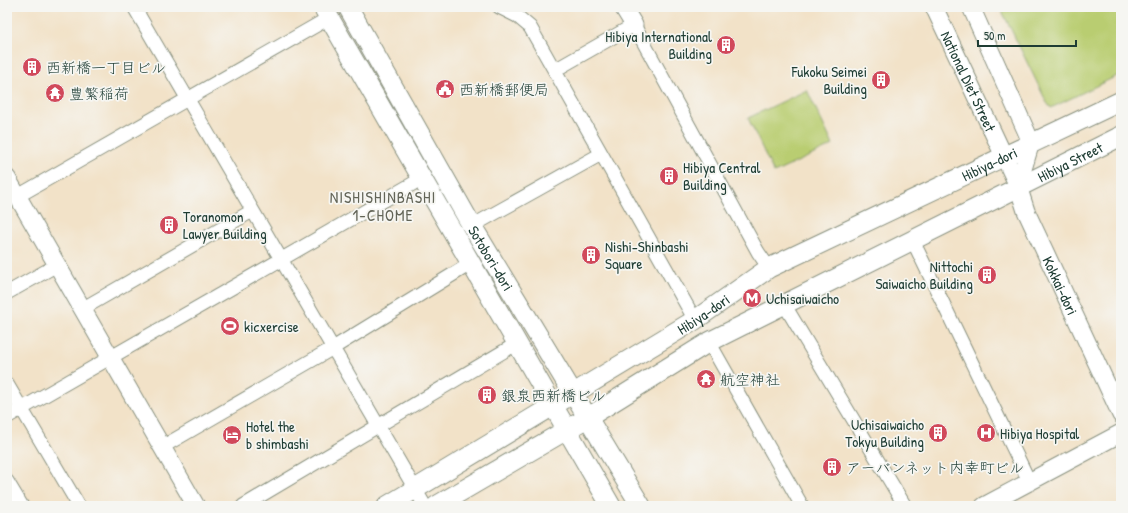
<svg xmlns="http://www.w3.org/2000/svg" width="1128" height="513" font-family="'Patrick Hand','Klee One',sans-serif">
  <rect width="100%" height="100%" fill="#f6f6f2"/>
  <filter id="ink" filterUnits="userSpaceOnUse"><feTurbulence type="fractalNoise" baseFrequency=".025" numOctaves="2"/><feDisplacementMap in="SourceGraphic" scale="8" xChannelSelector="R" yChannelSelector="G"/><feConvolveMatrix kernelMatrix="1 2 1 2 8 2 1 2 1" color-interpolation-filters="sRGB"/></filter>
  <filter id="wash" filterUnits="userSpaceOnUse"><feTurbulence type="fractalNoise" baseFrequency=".012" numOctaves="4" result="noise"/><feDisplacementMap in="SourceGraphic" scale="16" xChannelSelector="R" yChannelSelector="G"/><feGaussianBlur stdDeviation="0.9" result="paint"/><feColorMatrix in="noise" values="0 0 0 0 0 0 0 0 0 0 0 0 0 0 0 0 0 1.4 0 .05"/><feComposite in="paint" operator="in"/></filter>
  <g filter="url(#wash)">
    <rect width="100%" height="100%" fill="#f2e2c8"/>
    <path fill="#b9cd71" stroke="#6c8552" d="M1000,7H1121V74L1051,108L1047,103Z
      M807,90L833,145L774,173L748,118Z"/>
  </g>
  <g filter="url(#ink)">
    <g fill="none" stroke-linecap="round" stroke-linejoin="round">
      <defs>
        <path id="minor" d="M134,7L425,506
          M499,7L517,16L530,27L695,320
          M555,70L634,25L758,252L769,268
          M18,196L329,18
          M472,226L601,154
          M913,241L1029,481
          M7,293L57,265
          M784,304L905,506
          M82,309L252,211
          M709,342L802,506
          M7,384L79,506
          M7,417L421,179
          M162,447L333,348L470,264
          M7,481L22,506
          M243,506L516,344"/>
        <g id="tertiary">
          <path d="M623,7L634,25"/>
          <path id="s1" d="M934,7L1018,186L1026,211L1121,415"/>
          <path d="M971,7L1031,142L1018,186"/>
          <path d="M7,178L196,506"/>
          <path d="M984,506L1121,433"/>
        </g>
        <g id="secondary">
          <path d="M323,7L611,506"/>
          <path id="s2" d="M348,7L472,226L641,506"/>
          <path id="s3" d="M387,506L695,320L769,268L1121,101"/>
          <path id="s4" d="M436,506L587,418L709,342L1121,136"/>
        </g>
      </defs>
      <use href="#minor" stroke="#88907e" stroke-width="15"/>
      <use href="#tertiary" stroke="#88907e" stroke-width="19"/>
      <use href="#secondary" stroke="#88907e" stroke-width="21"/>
      <use href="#minor" stroke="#fff" stroke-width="13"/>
      <use href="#tertiary" stroke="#fff" stroke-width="17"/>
      <use href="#secondary" stroke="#fff" stroke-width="19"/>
    </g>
  </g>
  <defs>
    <symbol id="building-disc" viewBox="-11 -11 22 22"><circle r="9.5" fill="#d1495b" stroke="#f6f6f2"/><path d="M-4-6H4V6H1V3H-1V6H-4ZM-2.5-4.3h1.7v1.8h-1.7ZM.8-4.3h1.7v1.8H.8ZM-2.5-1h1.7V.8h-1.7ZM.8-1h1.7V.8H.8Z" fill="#fff"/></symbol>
    <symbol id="civic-disc" viewBox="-11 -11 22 22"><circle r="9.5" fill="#d1495b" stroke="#f6f6f2"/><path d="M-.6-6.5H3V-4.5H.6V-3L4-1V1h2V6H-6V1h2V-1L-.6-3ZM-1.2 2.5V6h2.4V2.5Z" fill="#fff"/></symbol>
    <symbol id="temple-disc" viewBox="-11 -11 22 22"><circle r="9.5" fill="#d1495b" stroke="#f6f6f2"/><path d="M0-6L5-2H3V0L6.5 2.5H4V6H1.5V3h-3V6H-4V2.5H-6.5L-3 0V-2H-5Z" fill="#fff"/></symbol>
    <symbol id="metro-disc" viewBox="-11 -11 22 22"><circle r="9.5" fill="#d1495b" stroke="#f6f6f2"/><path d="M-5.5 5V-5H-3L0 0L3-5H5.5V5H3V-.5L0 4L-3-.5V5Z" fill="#fff"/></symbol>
    <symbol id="stadium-disc" viewBox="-11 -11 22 22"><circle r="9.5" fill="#d1495b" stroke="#f6f6f2"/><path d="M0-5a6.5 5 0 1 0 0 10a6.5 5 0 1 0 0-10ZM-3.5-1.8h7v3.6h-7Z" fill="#fff"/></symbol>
    <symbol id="hospital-disc" viewBox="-11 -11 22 22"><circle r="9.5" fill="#d1495b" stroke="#f6f6f2"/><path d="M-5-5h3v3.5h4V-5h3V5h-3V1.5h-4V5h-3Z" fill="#fff"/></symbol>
    <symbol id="hotel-disc" viewBox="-11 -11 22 22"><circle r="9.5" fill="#d1495b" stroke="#f6f6f2"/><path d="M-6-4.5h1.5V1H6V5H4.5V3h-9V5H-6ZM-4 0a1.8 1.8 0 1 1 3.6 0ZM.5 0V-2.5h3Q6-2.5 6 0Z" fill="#fff"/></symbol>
  </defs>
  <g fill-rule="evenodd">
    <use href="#building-disc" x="715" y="34" width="22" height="22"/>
    <use href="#building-disc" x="21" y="56" width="22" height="22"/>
    <use href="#building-disc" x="870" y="69" width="22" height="22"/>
    <use href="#civic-disc" x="434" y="78" width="22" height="22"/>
    <use href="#temple-disc" x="44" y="82" width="22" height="22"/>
    <use href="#building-disc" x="658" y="165" width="22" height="22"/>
    <use href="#building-disc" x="158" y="214" width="22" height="22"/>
    <use href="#building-disc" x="580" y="244" width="22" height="22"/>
    <use href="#building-disc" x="976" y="264" width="22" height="22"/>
    <use href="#metro-disc" x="741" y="287" width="22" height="22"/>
    <use href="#stadium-disc" x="219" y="315" width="22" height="22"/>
    <use href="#temple-disc" x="695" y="368" width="22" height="22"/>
    <use href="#building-disc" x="476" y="384" width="22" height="22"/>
    <use href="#building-disc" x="927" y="422" width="22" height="22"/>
    <use href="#hospital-disc" x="975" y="422" width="22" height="22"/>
    <use href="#hotel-disc" x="221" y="424" width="22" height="22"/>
    <use href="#building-disc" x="821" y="456" width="22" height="22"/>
  </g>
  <g text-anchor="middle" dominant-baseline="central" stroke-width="3.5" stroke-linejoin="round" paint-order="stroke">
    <g font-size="15" fill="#1f3d34" stroke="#f6f6f2" text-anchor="start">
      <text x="712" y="36" text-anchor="end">Hibiya International<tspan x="712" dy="17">Building</tspan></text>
      <text x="46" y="67">西新橋一丁目ビル</text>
      <text x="867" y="71" text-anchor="end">Fukoku Seimei<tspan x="867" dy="17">Building</tspan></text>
      <text x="459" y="89">西新橋郵便局</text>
      <text x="69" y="93">豊繁稲荷</text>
      <text x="683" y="167">Hibiya Central<tspan x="683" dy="17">Building</tspan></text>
      <text x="183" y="216">Toranomon<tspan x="183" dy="17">Lawyer Building</tspan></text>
      <text x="605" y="246">Nishi-Shinbashi<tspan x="605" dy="17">Square</tspan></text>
      <text x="973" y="266" text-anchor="end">Nittochi<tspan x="973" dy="17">Saiwaicho Building</tspan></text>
      <text x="766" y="298">Uchisaiwaicho</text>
      <text x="244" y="326">kicxercise</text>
      <text x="720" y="379">航空神社</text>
      <text x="501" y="395">銀泉西新橋ビル</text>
      <text x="924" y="424" text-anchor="end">Uchisaiwaicho<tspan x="924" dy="17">Tokyu Building</tspan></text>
      <text x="246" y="426">Hotel the<tspan x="246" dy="17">b shimbashi</tspan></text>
      <text x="1000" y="433">Hibiya Hospital</text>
      <text x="846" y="467">アーバンネット内幸町ビル</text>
    </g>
    <g font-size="15" fill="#1f3d34" stroke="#f6f6f2">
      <text stroke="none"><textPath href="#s1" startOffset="82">National Diet Street</textPath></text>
      <text stroke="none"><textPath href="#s4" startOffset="722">Hibiya Street</textPath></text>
      <text stroke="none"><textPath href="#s3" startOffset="694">Hibiya-dori</textPath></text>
      <text stroke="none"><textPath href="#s2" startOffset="289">Sotobori-dori</textPath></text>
      <text stroke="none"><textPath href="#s1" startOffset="306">Kokkai-dori</textPath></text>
      <text stroke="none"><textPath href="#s3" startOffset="370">Hibiya-dori</textPath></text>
    </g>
    <g font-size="16" letter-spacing="1" fill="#636558" stroke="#f6f6f2">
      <text x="383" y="197">NISHISHINBASHI<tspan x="383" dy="18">1-CHOME</tspan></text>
    </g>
  </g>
  <rect width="1128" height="513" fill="none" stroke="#f6f6f2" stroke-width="24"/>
  <path d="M978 40v6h98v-6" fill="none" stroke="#1f3d34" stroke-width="2"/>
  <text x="984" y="40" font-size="12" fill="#1f3d34" stroke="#f6f6f2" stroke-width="3" paint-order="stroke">50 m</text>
</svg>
